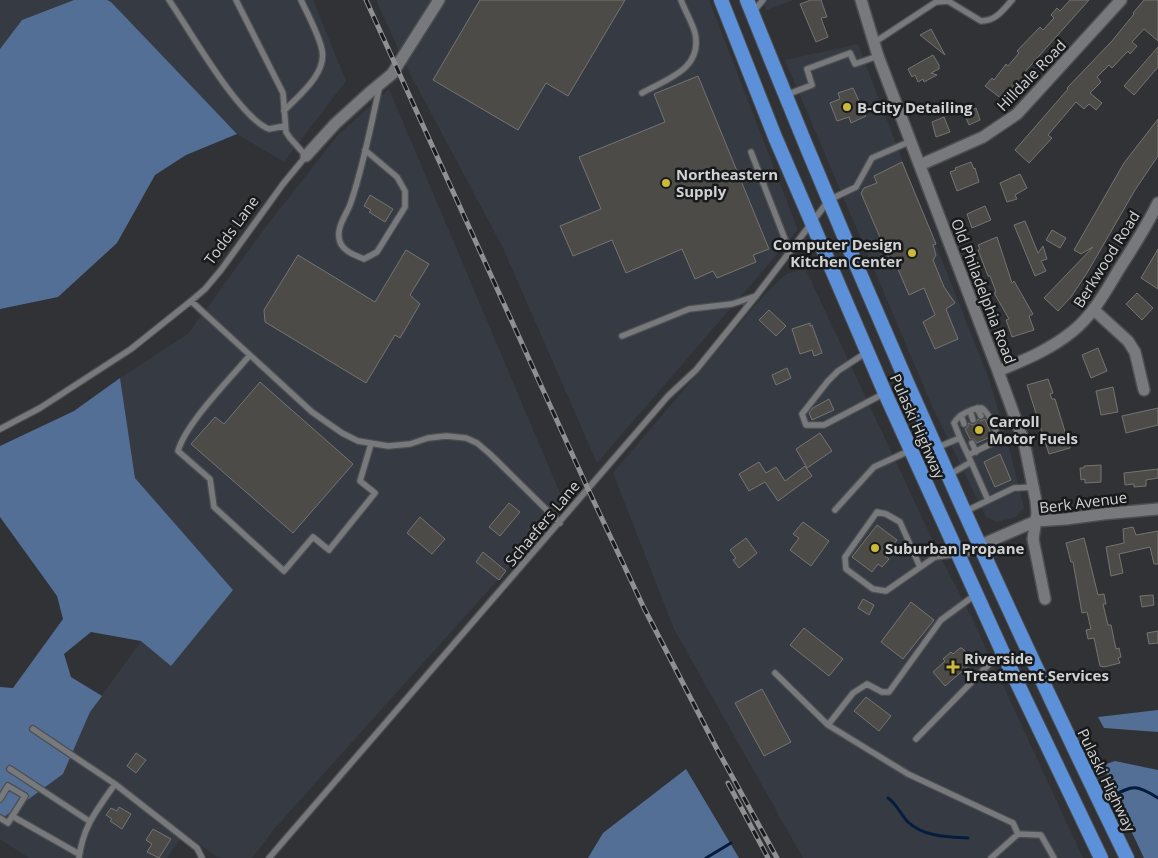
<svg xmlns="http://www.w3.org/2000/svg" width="1158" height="858" font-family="'Open Sans',sans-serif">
  <rect width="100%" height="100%" fill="#303235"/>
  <path fill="#363b43" d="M0,0H74L22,20L0,49Z
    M107,0H313L346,81L284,162L237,134Z
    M376,0H709L798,230L597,463L503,248L407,68Z
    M762,0H793L766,10Z
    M858,44L903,162L989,379L1008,444L1024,507L1016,517L997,522L986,517L932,406L785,60Z
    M389,89L565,505L275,828L252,858H222L215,856L185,833L167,858H29L0,839V820L63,774L90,712L141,641L233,590L135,478L120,378L188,334L265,228L337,136Z
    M805,268L942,560L972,618L1083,858H803L674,629L613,473L763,296L786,274Z"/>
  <path fill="#536f96" d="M74,0H107L111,2L237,134L186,155L155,175L117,243L58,297L0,309V49L22,20Z
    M120,378L135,478L233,590L171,666L141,641L91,632L64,654L71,677L102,696L90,712L63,774L0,820V687L13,688L63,619L57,596L0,517V446L74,411Z
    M1158,710V732L1104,728L1098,717Z
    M1115,761L1158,770V858H1144L1107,780L1106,764Z
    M686,769L739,858H588L603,833Z"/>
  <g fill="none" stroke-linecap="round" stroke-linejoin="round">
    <path stroke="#051c3d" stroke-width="3" d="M1111,797C1133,785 1136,784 1158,798
      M888,798C897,804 900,814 908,822C924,837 948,837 968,838
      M706,858L731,843"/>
  </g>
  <path fill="#4c4b48" stroke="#757471" d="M480,0H625L568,96L546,83L518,130L433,80Z
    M811,0H821L827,17L821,18L828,37L816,42L800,4Z
    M1070,0H1089L1023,74L1025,76L1019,84L1017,82L1002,99L985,86L992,78L994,80L1006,64L1008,66L1019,53L1017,51L1040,27L1043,30L1054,18L1051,15L1057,8L1060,11Z
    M1144,0H1158V41L1144,29L1132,42L1137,46L1130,54L1128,51L1112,68L1109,65L1097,77L1101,82L1090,93L1102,103L1096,110L1089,104L1084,109L1076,102L1048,135L1052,138L1029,163L1015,150L1068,89L1067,88L1112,41L1134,14L1133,13Z
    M931,29L945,55L920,35Z
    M1158,47V67L1134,95L1124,86Z
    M933,55L939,65V69L931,73L937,75L924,82L923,79L918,82L915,75L912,77L908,69Z
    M698,76L769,249L753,255L756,262L717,278L713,271L695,279L682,249L626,273L612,240L573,256L560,226L601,209L579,157L665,122L654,94Z
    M853,88L866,116L851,123L849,117L837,121L830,103L840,99L838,93Z
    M976,108L980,120L969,125L964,113Z
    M944,117L950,132L936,137L932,122Z
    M1158,119V156L1135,190L1087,273L1071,297L1058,311L1044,298L1093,247L1081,254L1074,250L1124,163Z
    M902,162L936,244L933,245L936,255L933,260L944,287L955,303L946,309L958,339L935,349L923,322L935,315L924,288L909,295L895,262L891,263L861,193L864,188L877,183L874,176Z
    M971,162L974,169L975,168L979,182L957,191L950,172L956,170L955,168Z
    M1020,174L1027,188L1015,195L1017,199L1007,202L1000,183Z
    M370,195L393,209L385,222L369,212L371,210L364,206Z
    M985,206L991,220L972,228L967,214Z
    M1025,221L1038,253L1043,246L1047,259L1041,261L1046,271L1035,276L1014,225Z
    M1052,230L1066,238L1060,248L1046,240Z
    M997,237L1012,283L1014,281L1033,314L1029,316L1034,330L1012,337L1006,320L1009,319L994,293L996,292L990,276H988L978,250L980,249L978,245Z
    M1158,249V289L1141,278Z
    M406,250L429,264L410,295L420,304L400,338L395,335L366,383L265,322L264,310L298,255L375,302Z
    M1137,293L1153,308L1142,320L1126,304Z
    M769,310L786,326L776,336L759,320Z
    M810,323V326L812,325L822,353L814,356L812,350L800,354L792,329Z
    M1098,348L1107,371L1091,378L1082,355Z
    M787,368L791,378L776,385L772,375Z
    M1048,379L1053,393L1050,394L1052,399H1055L1070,448L1049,454L1027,385Z
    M260,382L353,464L293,533L191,444L215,417L224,424Z
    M1113,387L1118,412L1101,415L1096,391Z
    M829,399L834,410L812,420L809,413L813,408Z
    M1158,408V425L1126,433L1122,416Z
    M978,419L981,421L985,419L992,436L977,443L974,439H970L965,429L968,427V423L973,425L976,423Z
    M820,433L832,451L807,468L796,449Z
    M1000,454L1011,480L995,487L984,462Z
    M759,462L766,473L776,467L785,481L805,466L812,476L778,501L765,482L749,491L739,474Z
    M1101,465V482L1085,483V479L1081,480L1080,468H1084V466Z
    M1158,469V478L1146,480V486L1134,487V484L1125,485L1124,473Z
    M509,503L520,512L500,536L489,527Z
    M420,517L445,539L432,554L407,533Z
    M803,522L829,541L811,566L790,550L799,538L793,534Z
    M877,525L897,540L885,556L889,559L882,567L878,564L872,572L852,557Z
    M1133,527L1136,535L1158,531V564H1154L1150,547L1119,554L1123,573L1111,576L1106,547L1124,543L1123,529Z
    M746,538L757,553L739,568L733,560L736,558L730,550Z
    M1084,538L1098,595L1104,594L1106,604H1103L1108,625H1111L1116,649L1119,648L1121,657L1118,658L1120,663L1104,667L1100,666L1094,638L1088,639L1086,630L1091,629L1087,612L1082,613L1073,562H1071L1066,543Z
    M483,552L506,571L499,580L476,562Z
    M1153,595L1154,605L1142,607L1140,596Z
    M863,599L874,605L869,615L858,608Z
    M911,602L934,620L903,659L881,642Z
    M804,628L843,659L829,676L790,645Z
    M1158,631V643L1149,644L1147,633Z
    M960,648H962L974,661L945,686L933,672L945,661L943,659L951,652L953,654Z
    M762,689L791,742L764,756L735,703Z
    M866,697L891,716L879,731L854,711Z
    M136,753L146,760L136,773L127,766Z
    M119,807L131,814L122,829L110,821L112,819L106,815L111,808L117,811Z
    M153,829L171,839L159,858L147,852L152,844L146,840Z"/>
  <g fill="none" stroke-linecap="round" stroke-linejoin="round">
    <defs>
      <path id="service" d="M169,0C189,29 239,118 269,129L285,126
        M753,12L763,0
        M875,42L936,2L948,1L981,21C996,21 1003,10 1012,0
        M642,93C667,79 703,69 695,33C692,22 685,11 681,0
        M786,95L812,85L807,69L850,53L855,64L878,56
        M284,111C298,96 327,74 322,50C319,35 308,15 301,0
        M365,150L397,177L405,191V207L377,252L364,259C355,255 344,252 340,242C335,227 347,215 351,202C364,164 371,124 380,85
        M751,152L790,252
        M191,301L312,412L342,433L358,441L388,446L410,444L428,438L446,436L466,438L477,443L490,454L560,523
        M622,336L689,309L732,304L756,296
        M867,352L838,371L828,381L802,414L806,425H824L885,393
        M250,355C230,379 186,423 178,451L210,479L214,507L284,571L313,537L329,550L375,493L360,481L371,444
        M977,408L981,416
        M970,411L973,420
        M961,415L964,424
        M0,429L40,408L131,349L191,301L205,289L221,270L283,184L306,156L290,138L286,132L283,93L236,0
        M972,443L976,452
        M936,448L960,438L954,423C959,414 973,408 982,408C990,415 998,431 997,441L968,455L960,438
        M968,455L988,500
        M949,475L971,462
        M835,510L874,467L911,450
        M966,511L1014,488L1033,487
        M920,567L900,522L886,514L877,512L845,557L846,569L873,589L886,591L935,557L957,554
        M975,595L941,620L889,692H882L867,684L853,693L828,725L908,774L1013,823L1018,834
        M775,673L828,725
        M33,729L115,784
        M916,739L1002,651
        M10,769L89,821
        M0,799L8,786L25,796L8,823L0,818
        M12,816L79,854
        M79,858C83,826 97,810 115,784L197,848L202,858
        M269,858L668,396L696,370L756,296L829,200L856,187L872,158L911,141
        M991,858L1018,834L1041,835L1054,858"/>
      <path id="minor" d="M861,0L878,56L998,371L1024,442L1036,501L1037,513L1033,539L1045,599
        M306,156L335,124L369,93L392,74L439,0
        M920,165L983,137L1017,114L1121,0
        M1094,310L1128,341L1135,352L1144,390
        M998,371C1025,360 1051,349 1073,331C1094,314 1107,289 1121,266C1134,246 1147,225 1158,203
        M957,554L981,545L1036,521L1066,519L1103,514L1158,509"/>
      <path id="trunk" d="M721,0L775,137L885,393L1002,651L1101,858
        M747,0C863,291 990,577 1127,858"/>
    </defs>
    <use href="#service" stroke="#4c4e4f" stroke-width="8"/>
    <use href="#minor" stroke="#4c4e4f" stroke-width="14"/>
    <use href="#trunk" stroke="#4c4e4f" stroke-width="16"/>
    <use href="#service" stroke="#77797c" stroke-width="5.5"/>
    <use href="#minor" stroke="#77797c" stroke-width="11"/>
    <use href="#trunk" stroke="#5c91da" stroke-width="14"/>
    <defs>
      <path id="rail" d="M366,0L588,489L644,608L717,749L777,858
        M728,783L768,858"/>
    </defs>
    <use href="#rail" stroke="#8f9092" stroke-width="5"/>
    <use href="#rail" stroke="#191a1b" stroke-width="3" stroke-dasharray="9" stroke-linecap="butt"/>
  </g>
  <g fill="#cdb938" stroke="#191a1b" stroke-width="2">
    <circle cx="847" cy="107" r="5"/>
    <circle cx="666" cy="183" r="5"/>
    <circle cx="912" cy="253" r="5"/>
    <circle cx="979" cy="430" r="5"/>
    <circle cx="875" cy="548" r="5"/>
    <path d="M950.5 659.5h5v5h5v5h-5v5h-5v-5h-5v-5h5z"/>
  </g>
  <g text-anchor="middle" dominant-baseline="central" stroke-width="5" stroke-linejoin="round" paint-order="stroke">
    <g font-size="15" fill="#d1d2d3" stroke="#191a1b">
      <text transform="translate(1031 75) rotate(-46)">Hilldale Road</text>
      <text transform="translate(231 230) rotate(-54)">Todds Lane</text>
      <text transform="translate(1106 259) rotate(-58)">Berkwood Road</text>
      <text transform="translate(984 291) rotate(69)">Old Philadelphia Road</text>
      <text transform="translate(918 426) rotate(66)">Pulaski Highway</text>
      <text transform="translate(1083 502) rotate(-7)">Berk Avenue</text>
      <text transform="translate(542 523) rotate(-50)">Schaefers Lane</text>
      <text transform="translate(1107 780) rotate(64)">Pulaski Highway</text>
    </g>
    <g font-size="15" font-weight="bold" fill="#d1d2d3" stroke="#191a1b" text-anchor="start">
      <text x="857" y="107">B-City Detailing</text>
      <text x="676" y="174">Northeastern<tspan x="676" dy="17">Supply</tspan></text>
      <text x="902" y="244" text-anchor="end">Computer Design<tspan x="902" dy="17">Kitchen Center</tspan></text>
      <text x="989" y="421">Carroll<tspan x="989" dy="17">Motor Fuels</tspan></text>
      <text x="885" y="548">Suburban Propane</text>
      <text x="964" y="658">Riverside<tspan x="964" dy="17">Treatment Services</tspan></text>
    </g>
  </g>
</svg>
